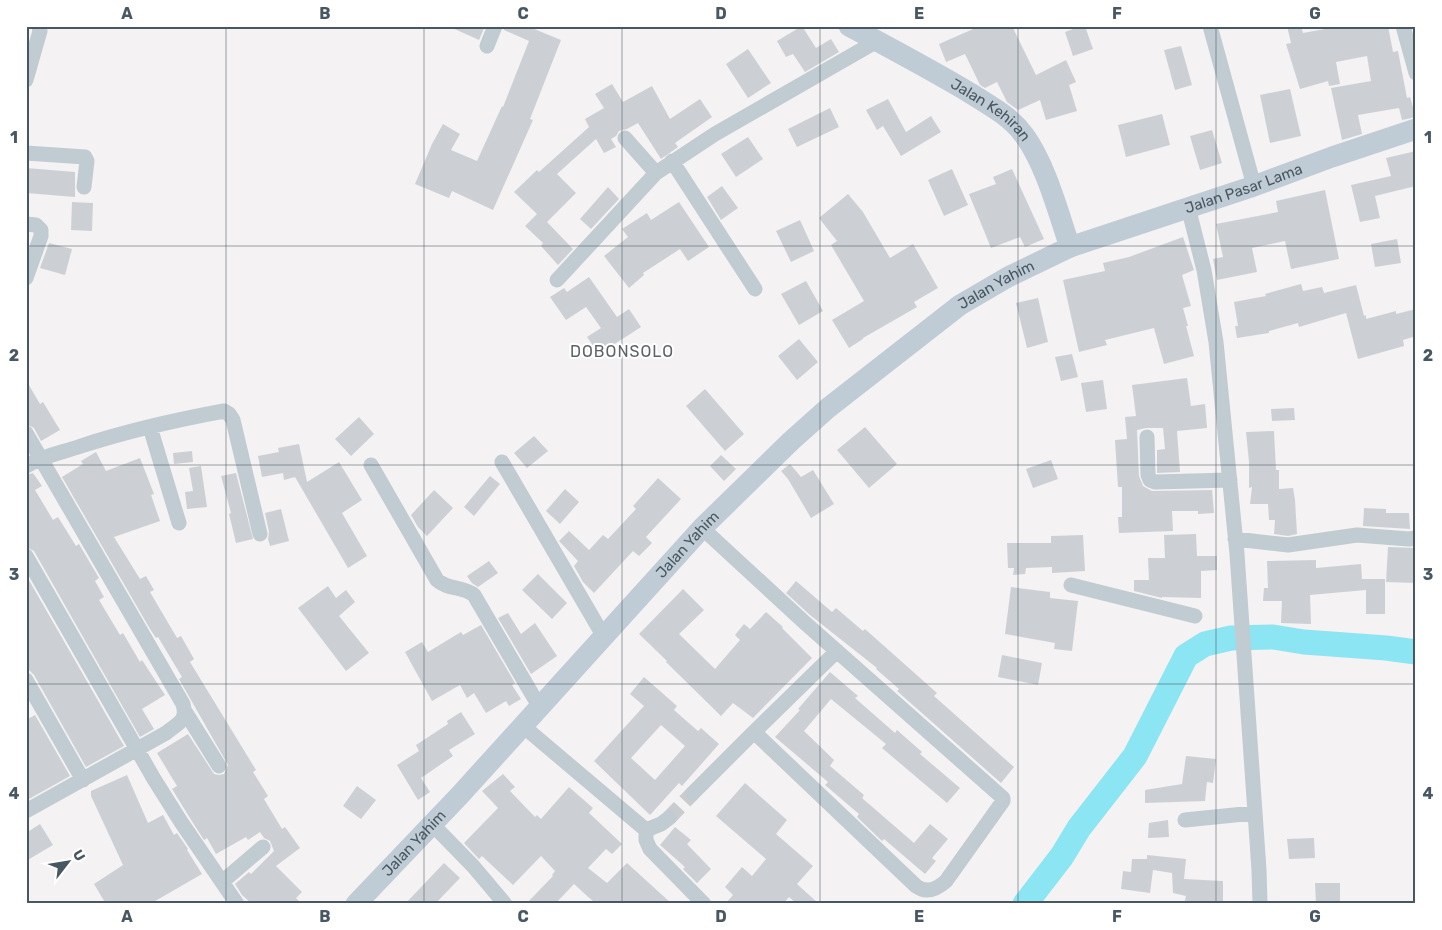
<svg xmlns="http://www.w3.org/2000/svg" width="1442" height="930" font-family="Rubik,sans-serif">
  <rect width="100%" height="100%" fill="#f4f2f2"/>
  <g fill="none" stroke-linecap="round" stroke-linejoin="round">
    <path stroke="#8be5f2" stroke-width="25" d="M1025,904L1062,856L1079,828L1135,756L1186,656L1205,644L1231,638L1273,637L1304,642L1386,648L1416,652"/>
  </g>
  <path fill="#ccd0d5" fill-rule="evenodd" d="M448,26H485L479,40Z
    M504,26H527L561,40L530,119L533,120L493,210L452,191L449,198L415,184L432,144L443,124L460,134L451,150L477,161L502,106L503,107L529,41L504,30Z
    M802,26L816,48L831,39L839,52L805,72L793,54L786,57L777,41Z
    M980,26H1012L1036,75L1066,60L1076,82L1069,85L1077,111L1046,120L1040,100L1018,110L1007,102L997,82L985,88L980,85L965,54L946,62L939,44Z
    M1081,26H1085L1093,49L1073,56L1065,32Z
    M1287,26H1301L1303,33L1341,26H1388L1393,52L1398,51L1407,98L1410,97L1416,117L1402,120L1399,108L1358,115L1362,134L1342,140L1331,88L1371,81L1367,56L1336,62L1340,84L1329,86L1328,81L1300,89L1286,44L1291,43Z
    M1181,46L1192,85L1175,90L1164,50Z
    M748,49L771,83L748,98L726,64Z
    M612,84L623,102L652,86L670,119L700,99L712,117L675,143L678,147L661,159L638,123L627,129L619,131L616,136L611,139L616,147L604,153L596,139L557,174L576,193L547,222L573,249L558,265L541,246L543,243L525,226L537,214L514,192L537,170L539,172L589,127L585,119L604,108L595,94Z
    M1290,89L1301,136L1270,143L1260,95Z
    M888,99L906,132L931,116L941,132L901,156L883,126L877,130L866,110Z
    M830,108L839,127L797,147L788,129Z
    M1162,114L1170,145L1126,157L1118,125Z
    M1212,130L1222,163L1200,170L1190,136Z
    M748,137L763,159L736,177L721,154Z
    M1416,151V186L1375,196L1380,218L1360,222L1351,185L1391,176L1386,158Z
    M26,168L75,172V197L26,193Z
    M952,169L968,205L944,216L928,180Z
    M1012,169L1044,239L1025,247L1020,237L991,248L969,194L996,184L993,177Z
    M722,186L738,208L721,220L707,197Z
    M608,187L619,199L591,229L580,219Z
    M1325,190L1339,259L1291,269L1285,241L1252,248L1257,272L1217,280L1213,259L1223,257L1216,224L1278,212L1276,201Z
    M848,194L863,212L890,258L913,244L938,288L914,302L917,307L863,338V339L849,348L832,320L864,301L831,245L837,241L819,218Z
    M72,202L93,203L92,231L71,230Z
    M679,202L709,247L688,261L680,249L643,273L644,275L629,288L604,256L628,237L622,229L647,213L651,220Z
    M800,220L814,251L791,262L776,231Z
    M1183,237L1194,270L1182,275L1191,306L1183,308L1188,326H1186L1194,356L1164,364L1154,328L1105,340L1107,345L1079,352L1063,280L1105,271L1103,263L1129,257Z
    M1397,239L1401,263L1375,267L1371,244Z
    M49,243L72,249L65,275L40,268Z
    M589,277L617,317L629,309L641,327L599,354L587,337L601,328L586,307L566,320L550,297L564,288L567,292Z
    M806,281L823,311L799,325L781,294Z
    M1301,284L1303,291L1322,287L1324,293L1356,285L1364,316L1366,315V319L1396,311V314L1416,309V336L1403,340L1404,346L1358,359L1346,313L1299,327L1298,323L1269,331V333L1237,338L1235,326H1238L1234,302L1266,296L1265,294Z
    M1038,298L1048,342L1027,348L1016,303Z
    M799,339L818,362L797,380L778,356Z
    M1072,354L1078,377L1061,381L1055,357Z
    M1187,378L1191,406L1205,404L1207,428L1177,431L1180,472L1157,473V450L1165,449L1163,428H1146L1137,430L1139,476L1143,486L1152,491L1212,490L1214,513L1198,514V511H1172L1173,531L1119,533L1118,517H1122V487H1118L1115,440L1127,439L1125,417L1136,416L1132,385Z
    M26,380L40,404L43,402L60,430L41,441L34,428L26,424Z
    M1103,380L1107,409L1086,412L1081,383Z
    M705,389L744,434L725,451L686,406Z
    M1294,408L1295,420L1272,421L1271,409Z
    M359,417L374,434L351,456L335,439Z
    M865,427L897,464L869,488L837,450Z
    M1274,431L1276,470H1279V489L1293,488L1295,500L1297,534L1288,536L1274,534L1275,520H1269L1268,504H1250L1252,487L1249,488V462L1246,432Z
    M534,436L548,451L527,468L514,453Z
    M299,444L307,482L339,462L362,500L342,513L367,556L348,568L295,477L284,480L283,473L262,477L258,456L279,452L278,448Z
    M192,451L193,462L174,464L173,453Z
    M96,452L106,471L140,458L154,494L151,495L160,521L114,537L140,579L146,576L154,590L150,592L177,638L181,636L194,659L190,662L256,770L253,772L268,796L264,799L282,829L285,827L300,848L276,866L302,892L296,898L302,904H252L242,895L235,884L249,872L251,874L274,851L270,841L264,838L260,832L248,840L246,837L216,854L207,838L204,840L193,823L172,789L177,786L157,753L188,734L214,774L219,775L224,774L228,765L179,679L182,677L158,637L156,638L150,629L62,477L83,464L81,461Z
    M721,455L736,469L724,481L710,466Z
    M1051,460L1058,479L1033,488L1026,469Z
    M790,464L801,477L813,470L834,504L811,518L788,479L781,471Z
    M201,466L207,507L187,509L185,492L193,491L189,468Z
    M33,473L42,486L35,490L53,520L58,517L76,546L79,544L99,578L95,581L104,597L99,600L120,635L123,633L140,662L142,660L165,695L142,709L154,729L140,737L34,551L26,547V475Z
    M236,473L253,539L236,543L229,514L231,513L221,476Z
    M490,476L500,484L474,516L464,507Z
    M658,478L681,499L646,537L652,543L639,556L633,551L594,593L583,582L574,566L578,561L559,541L569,531L589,550L603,535L608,539L636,509L633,506Z
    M565,489L579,502L560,524L546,511Z
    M434,490L453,508L427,536L418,527L411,515Z
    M1364,508L1386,509V513H1409L1410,529L1363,526Z
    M281,509L289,541L270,546L268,539L269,532L265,513Z
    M1196,534L1197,556H1217V570L1201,571V598L1162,597V598L1134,591V580H1149L1148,558H1165L1164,535Z
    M1083,535L1085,571L1052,573V567L1026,568L1025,574L1013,575L1014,568H1008L1007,543H1051V536Z
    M1388,547L1416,548V583L1386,582Z
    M1316,560V568L1361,564L1362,579H1385V614H1366V590L1310,595L1311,624L1281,623L1282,601H1263L1264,588H1268L1267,561Z
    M489,561L498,573L478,587L472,583L467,576Z
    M538,574L567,603L552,619L522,590Z
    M26,575L124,746L86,767L34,675L26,667Z
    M796,581L832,612L836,608L863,631L865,629L937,693L934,696L1014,767L1001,783L897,691L899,689L876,669L877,668L810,615L786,593Z
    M328,586L336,598L346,590L355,602L339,616L369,653L346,671L298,608Z
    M1011,587L1050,592V598L1078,601L1072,651L1054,649L1055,643L1005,634Z
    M683,589L704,610L679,634L715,669L740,640L735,635L744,624L750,629L766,612L783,627L782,628L812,658L753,718L733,703L721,716L666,662L667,661L639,634Z
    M508,613L521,634L535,623L557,656L531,674L498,618Z
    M481,625L515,683L512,685L521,699L509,706L506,701L486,713L474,693L467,698L460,685L432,701L405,652L422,642L428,652L461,632L463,635Z
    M1002,655L1042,663L1038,685L998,677Z
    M830,672L858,696L855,698L895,733L897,730L922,752L920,754L960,788L947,803L882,748L886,744L831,699L804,731L834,760L830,766L864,795L862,798L914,843L930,824L948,839L932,858L936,861L925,874L884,839L882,841L857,817L859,814L825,785L828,782L775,737L800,710L798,709Z
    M644,677L677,706L674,710L698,731L701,728L719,744L682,786L679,783L650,815L594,761L644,706L630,694ZM661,725L685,746L655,780L631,758Z
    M461,712L475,734L449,750L453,756L421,778L430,792L418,800L397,765L419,751L416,745L448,724L447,721Z
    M35,715L70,776L29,799L26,795V720Z
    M1186,756L1216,759L1213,783L1207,782L1205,801L1145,803V790L1182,784Z
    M503,774L515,787L510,791L535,817L537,815L541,819L569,787L593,808L589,813L622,844L612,854L606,849L588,868L607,883L627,863L672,904H596L574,884L555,904H526L553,876L552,875L555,871L541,856L513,885L482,856L479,859L464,843L498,808L482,791Z
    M127,775L148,823L163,815L174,835L177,833L188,849L187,850L202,874L150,904H106L94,884L123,865L91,796V791Z
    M745,783L787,820L776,834L813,866L797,884L819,904H797L789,897L783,904H725L733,895L725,887L742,867L752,876L766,859L716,816Z
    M357,786L376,800L361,819L343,806Z
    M1168,820L1169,837L1148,838L1149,823Z
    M40,824L53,845L26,861V833Z
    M675,827L691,840L687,844L711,869L697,883L683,869L685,867L660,845Z
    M1314,838L1315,858L1289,859L1287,839Z
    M1147,855L1186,859L1184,879L1223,881V901H1221V904H1184L1186,896L1173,893L1172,873L1153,870L1150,893L1121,889L1123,871L1131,872L1132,859H1147Z
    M444,863L460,878L435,904H405Z
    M1315,883H1340V904H1316Z"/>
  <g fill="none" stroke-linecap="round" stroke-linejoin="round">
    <path stroke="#c9cbce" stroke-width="15" stroke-dasharray="15 8" stroke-linecap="butt" d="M669,818L693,793"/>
    <path stroke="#c0cbd2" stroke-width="15" d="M1210,26L1254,186
      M1403,26L1416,73
      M487,46L495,26
      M26,80L40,31L39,26
      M625,138L656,173
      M26,153L85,157L87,161L84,187
      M672,161L755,289
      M1188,207L1204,270L1216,342L1237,554L1259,870L1260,904
      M26,224L36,225L41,230V236L26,278
      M557,280L656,173L715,134L877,41
      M150,427L179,523
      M26,433L183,704C188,721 178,723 166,733L26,811
      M1147,437L1148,475L1150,480L1155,482L1230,480
      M502,462L604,637
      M371,465L437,580C448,590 463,586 474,595L539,706
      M26,466C44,455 61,453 81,446C127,431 175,420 224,411L229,414L233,420L260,534
      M702,528L804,622L1003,798V801L946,881C937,889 927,894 916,886L754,732L837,651
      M1235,539L1288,545L1357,535L1409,539L1416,538
      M26,556L154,779L181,822L237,904
      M1071,585L1195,616
      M26,680L83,780
      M186,713L219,766
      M523,726L646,830L661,824L669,818
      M693,793L754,732
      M1185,820L1254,813
      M432,824L473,866L505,904
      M646,830V840L650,849L704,904
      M222,882L263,847"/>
    <g stroke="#bfccd6" stroke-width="21">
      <path id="s1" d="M849,26C890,48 930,69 970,93C989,105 1010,116 1024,135C1046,165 1058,212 1070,247"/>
      <path id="s2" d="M356,904L460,795L702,528L791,441L828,408L960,305L1008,277L1070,247L1254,186L1332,157L1416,129"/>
    </g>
  </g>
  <path fill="none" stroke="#485761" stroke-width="1" stroke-opacity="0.55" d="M226,26V904M424,26V904M622,26V904M820,26V904M1018,26V904M1216,26V904M26,246H1416M26,465H1416M26,684H1416"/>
  <g text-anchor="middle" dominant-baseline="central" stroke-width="4" stroke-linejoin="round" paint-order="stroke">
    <g font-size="15" fill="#485761" stroke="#fff">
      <text stroke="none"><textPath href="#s1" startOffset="165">Jalan Kehiran</textPath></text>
      <text stroke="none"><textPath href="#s2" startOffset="1160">Jalan Pasar Lama</textPath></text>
      <text stroke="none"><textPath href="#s2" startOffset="894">Jalan Yahim</textPath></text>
      <text stroke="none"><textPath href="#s2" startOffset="489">Jalan Yahim</textPath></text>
      <text stroke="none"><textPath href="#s2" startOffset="84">Jalan Yahim</textPath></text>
    </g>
    <g font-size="16" letter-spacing="1" fill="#5e6368" stroke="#fff">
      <text x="622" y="351">DOBONSOLO</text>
    </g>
  </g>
  <rect width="1442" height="930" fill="none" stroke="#ffffff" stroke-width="55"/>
  <g transform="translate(68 862) rotate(59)" stroke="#ffffff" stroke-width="4" paint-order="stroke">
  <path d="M0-4L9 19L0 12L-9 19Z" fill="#485761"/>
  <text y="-8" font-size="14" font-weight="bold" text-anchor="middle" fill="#485761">U</text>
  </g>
  <rect x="28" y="28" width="1386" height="874" fill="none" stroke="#485761" stroke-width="2"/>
  <g font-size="16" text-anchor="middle" font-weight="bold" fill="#485761">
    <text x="127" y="19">A</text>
    <text x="325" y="19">B</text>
    <text x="523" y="19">C</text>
    <text x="721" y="19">D</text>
    <text x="919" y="19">E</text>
    <text x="1117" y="19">F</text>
    <text x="1315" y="19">G</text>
    <text x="14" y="143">1</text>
    <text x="1428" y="143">1</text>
    <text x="14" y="361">2</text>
    <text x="1428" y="361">2</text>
    <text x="14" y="580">3</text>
    <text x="1428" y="580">3</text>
    <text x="14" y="799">4</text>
    <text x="1428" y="799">4</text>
    <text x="127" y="922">A</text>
    <text x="325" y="922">B</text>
    <text x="523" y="922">C</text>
    <text x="721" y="922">D</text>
    <text x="919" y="922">E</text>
    <text x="1117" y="922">F</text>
    <text x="1315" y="922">G</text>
  </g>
</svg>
